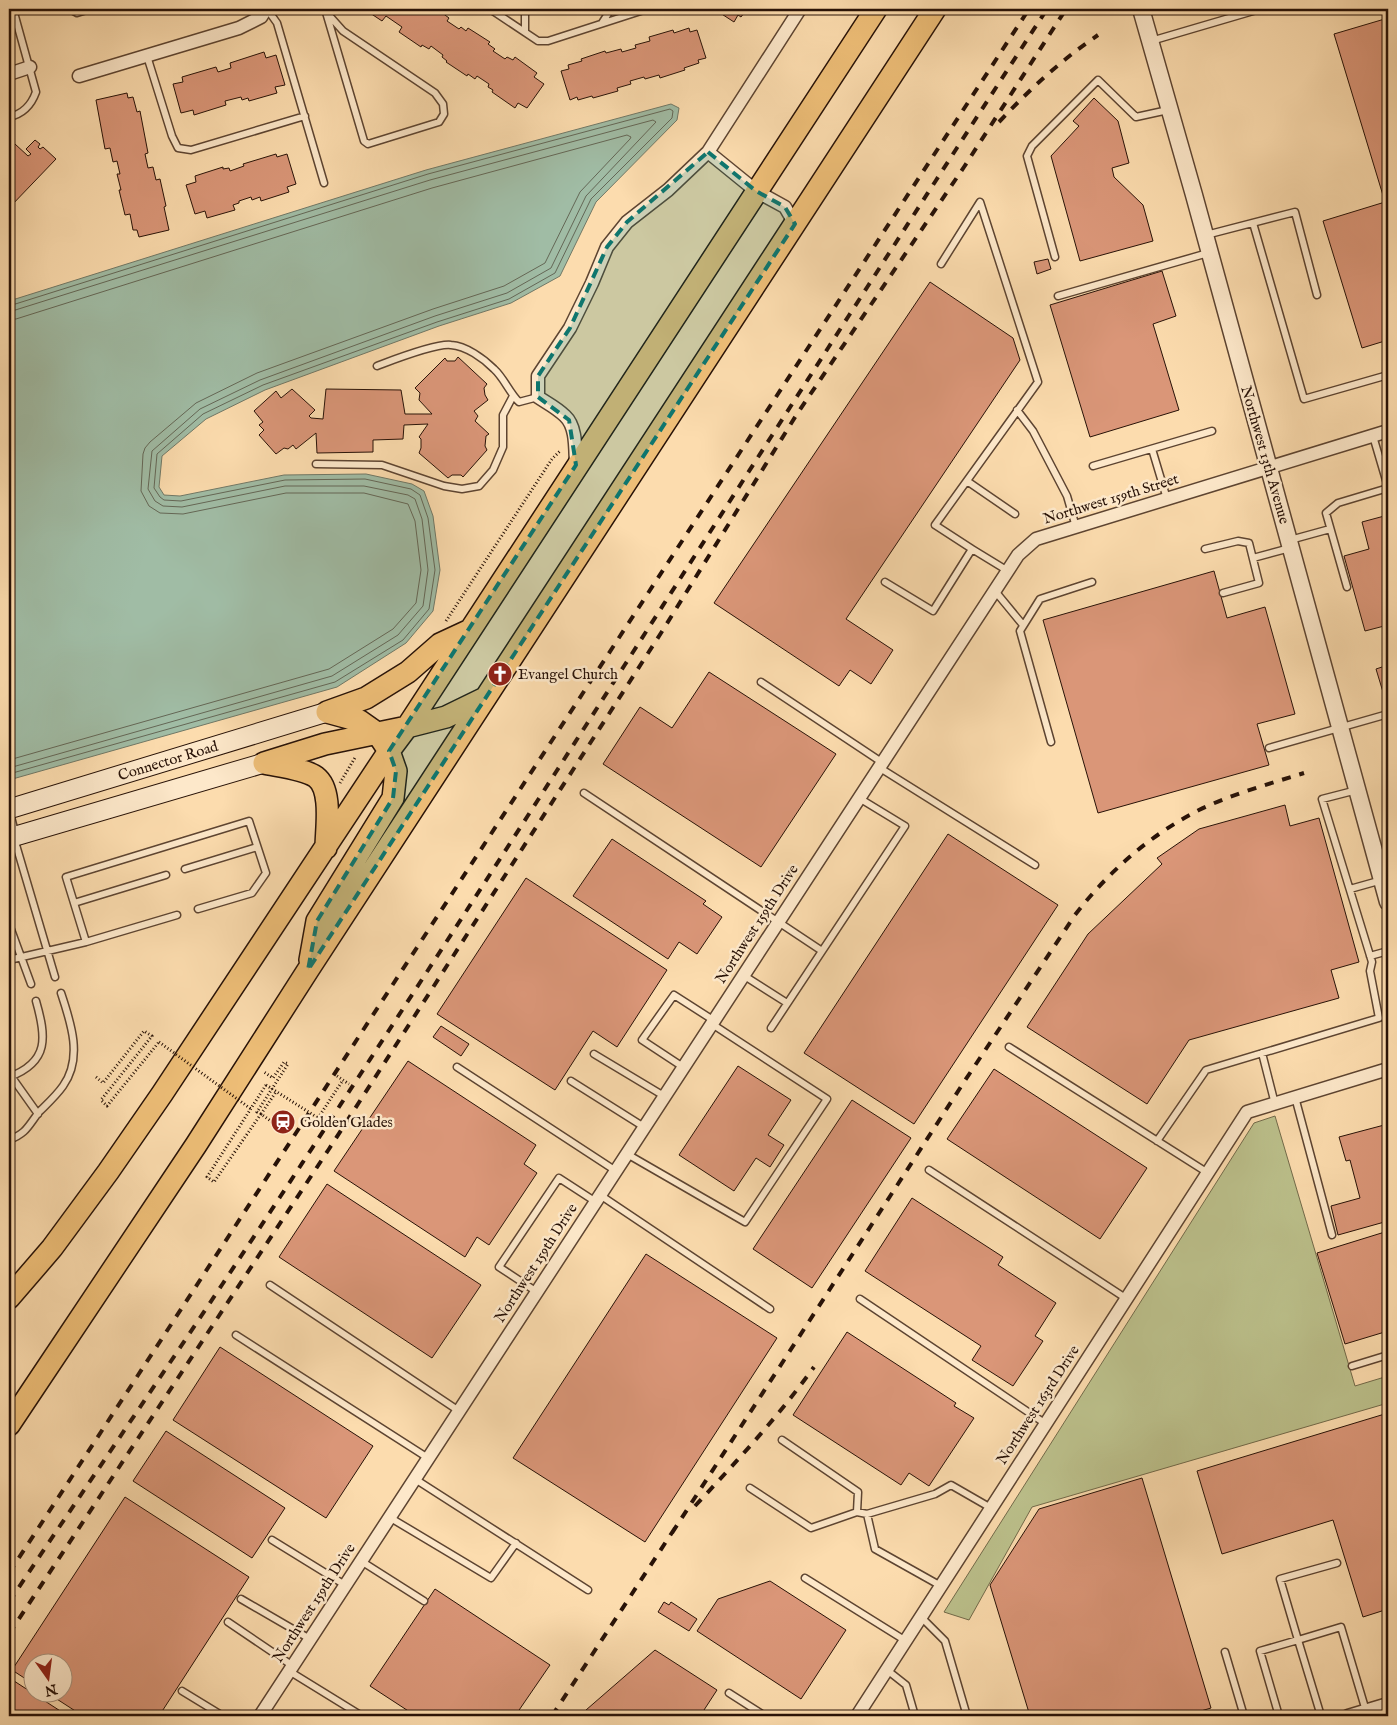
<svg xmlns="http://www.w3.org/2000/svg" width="1397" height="1725" font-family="'IM FELL English',serif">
  <rect width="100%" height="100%" fill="#fcdcae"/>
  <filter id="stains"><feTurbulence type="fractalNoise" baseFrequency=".004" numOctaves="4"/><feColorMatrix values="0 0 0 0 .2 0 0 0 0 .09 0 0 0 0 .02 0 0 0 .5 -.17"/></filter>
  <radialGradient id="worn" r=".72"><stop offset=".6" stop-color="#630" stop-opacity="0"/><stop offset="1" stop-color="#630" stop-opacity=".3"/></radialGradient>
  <path fill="#bcc18c" stroke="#726a4a" d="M1275,1116L1355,1386L1388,1376V1403L1032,1507L969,1620L944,1612L1254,1123Z"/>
  <path fill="#a0bca5" stroke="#707866" d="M671,104L679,108L677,120L596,202L560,276L511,303L439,326L265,390L206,419L162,456L159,487L164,495L180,496L284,475L366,474L412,484L424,491L433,516L440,570L433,611L406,643L337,687L9,780V301L426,170Z"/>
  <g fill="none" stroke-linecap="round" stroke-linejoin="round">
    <path stroke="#646756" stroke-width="1" d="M9,306L428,174L670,109L673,111L672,118L591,199L555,273L509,299L437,322L263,385L203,414L157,454L154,488L160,497L164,500L181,501L285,480L365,479L411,489L420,495L428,518L435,570L429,609L403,640L335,682L9,774
      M9,312L430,180L653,120L656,122L586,196L551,268L507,293L435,316L260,380L200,409L152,451L148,489L155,501L163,506L182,507L285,486H364L408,495L415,499L422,519L428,570L423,606L398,635L332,676L9,768
      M9,319H16L432,188L627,135L631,137L630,139L580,192L545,263L504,286L433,309L257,373L196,403L150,442L145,448L143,454L141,491L149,506L160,513L183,514L286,493H364L408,504L415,521L421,570L416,603L393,629L329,669L9,760"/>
  </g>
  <path fill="#da9678" stroke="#281207" d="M372,9H437L449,18L447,21L459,29L461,27L466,31L468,28L490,42L488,44L495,49L493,51L505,59L507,57L513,60L515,57L537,73L534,77L544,84L527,108L518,103L515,108L492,92L493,90L488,87L489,84L477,76L475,79L468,74L467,76L446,62L447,61L442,57L443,55L431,46L429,49L422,45L421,47L399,32L402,27L386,16L382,21L370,13Z
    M714,9H747L741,17L738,15L734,22Z
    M1388,18V340L1362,348L1323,221L1385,202L1334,34Z
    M689,28L690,32L697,30L706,58L698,60L699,63L684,68L685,70L660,78L659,75L645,79L644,77L630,81L631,84L617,88L618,91L593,98L592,96L578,100L577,97L570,100L561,71L569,69L568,65L582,61L581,59L605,51L606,53L621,49L622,52L636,48L635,45L650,41L649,37L673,30L674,33Z
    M264,52L266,58L276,55L285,85L275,87L277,93L249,101L248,98L242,100L241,97L225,101L226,105L194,115L193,110L181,113L173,84L183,82L182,77L216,67L218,72L231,68L230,63Z
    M127,93L128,98L133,97L137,112L140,111L148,153L145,154L148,168L153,167L156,180L160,179L166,206L164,207L169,230L139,237L137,230H133L130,214L125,215L119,190H121L117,174H120L117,161L113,162L110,148L105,149L96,100Z
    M1094,98L1118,121L1129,163L1112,168L1114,177L1143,205L1153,241L1080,261L1051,156L1079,126L1073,121Z
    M35,140L40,144L38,147L40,149L43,147L56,159L9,208V151L15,144L28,156L31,154L26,149Z
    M276,154L277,157L287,154L296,184L287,187L289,192L261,201L260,197L252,200L251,197L239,201V203L233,205L235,210L207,218L205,211L195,214L186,185L196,182L195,176L223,167V169L229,168L230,171L244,166L243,164Z
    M1048,259L1051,269L1037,274L1034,262Z
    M1162,271L1176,316L1153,324L1179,410L1090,437L1050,305Z
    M930,282L1013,338L1020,360L846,619L893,650L871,684L850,670L839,686L714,603Z
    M458,357L487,384L484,388L485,395L488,400L474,411L478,416L475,421L489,434L486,436L485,446L487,450L463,477L461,475H452L448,478L419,453L421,448V439L419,437L428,424L404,425L403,439L373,440V452L317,453L316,433L296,449L293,445L288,449L284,448L276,454L259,435L264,430L259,425L263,422L254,411L276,391L281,398L292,389L315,410L309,416L311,418L323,419L326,389L401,390L405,414H432L419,400L420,393L415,388L445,358L447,361H455Z
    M1388,515V625L1365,631L1344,556L1369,549L1362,522Z
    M1214,571L1227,618L1265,607L1295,714L1257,724L1269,765L1098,813L1043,620Z
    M1388,665V701L1386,702L1376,669Z
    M709,672L836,754L761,867L603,764L640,707L672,728Z
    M1285,805L1290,826L1319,818L1359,962L1331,970L1339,998L1189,1040L1147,1104L1027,1027L1088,934L1162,864L1157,858L1199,829Z
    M948,834L1058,905L914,1124L804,1053Z
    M612,839L706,901L703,904L722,917L697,954L679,942L668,959L573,896Z
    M526,878L667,970L617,1047L593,1031L555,1090L437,1014Z
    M441,1026L469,1044L461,1056L433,1037Z
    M408,1061L536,1145L524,1164L537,1173L489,1245L477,1237L465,1257L334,1171Z
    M738,1066L791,1100L768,1135L784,1145L770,1167L756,1158L734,1191L679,1155Z
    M994,1069L1147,1168L1100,1239L947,1139Z
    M852,1100L911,1138L812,1288L753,1249Z
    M1388,1124V1221L1338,1235L1331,1206L1360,1198L1350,1160L1346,1161L1339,1137Z
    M327,1184L481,1285L432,1358L279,1257Z
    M912,1198L1003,1257L998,1265L1056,1303L1035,1336L1043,1341L1013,1386L972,1360L981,1346L865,1271Z
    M1388,1231V1331L1345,1344L1317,1253Z
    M646,1254L777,1338L645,1542L513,1458Z
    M847,1332L956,1403L954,1406L974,1418L929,1486L909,1473L901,1485L793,1415Z
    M220,1347L373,1446L326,1518L173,1420Z
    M1388,1413V1609L1363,1617L1333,1520L1222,1554L1197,1471Z
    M166,1431L285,1508L252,1558L133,1481Z
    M1142,1478L1211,1708L1184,1716H1030L990,1585L1039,1509Z
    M125,1497L249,1577L159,1716H83L46,1692H62V1662H32V1683L12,1670Z
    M770,1581L846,1630L801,1699L697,1631L718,1599Z
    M435,1589L550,1665L515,1716H416L370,1686Z
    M664,1602L669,1605L671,1602L697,1619L689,1631L658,1612Z
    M655,1650L717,1690L704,1710L714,1716H595L586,1710Z
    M11,1679L68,1716H9V1683Z"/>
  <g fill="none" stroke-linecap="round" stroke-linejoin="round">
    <defs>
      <path id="service" d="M70,9L77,13L90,9
        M267,9L277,23L324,183
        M325,9L364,141L368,144L439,122L444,114L443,104L435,93L343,31L326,12
        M490,9L538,41H548L647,9
        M602,23L611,9
        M525,32V9
        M1151,41L1260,9
        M147,56L172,136L178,148L191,150L305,116
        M9,117C23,114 31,106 36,92L13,9
        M1253,223L1304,399L1388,375
        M1206,235L1295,212L1317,295
        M1055,257L1027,156L1032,146L1098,80L1136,117L1168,110
        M941,264L980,202L1038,382L935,525L972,549
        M1058,296L1208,253
        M377,366C393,360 436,343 451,345C466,346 483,358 494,369C504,378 509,392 519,402L538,397
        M1017,410L1033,431L1067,496L1076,527
        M1373,436L1388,487
        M1152,449L1167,499
        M316,464L382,465L444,486L462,489L479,486L493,470L503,447V415L513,396
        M1093,466L1212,431
        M967,481L1015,514
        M1290,540L1330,529
        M1205,549L1238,541L1249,543L1259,583L1223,593
        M1253,558L1290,548
        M885,582L933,611L972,549L1008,571
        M1347,587L1326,513L1338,503L1388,488
        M995,591L1023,625
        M761,682L883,763
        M1051,742L1020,631L1040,599L1092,582
        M1269,748L1388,714
        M880,768L1035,865
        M584,793L822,951
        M14,838L55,977
        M185,869L257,847
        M1350,889L1382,880
        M74,903L166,875
        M9,924L31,984
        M86,942L66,877L249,821L266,873L252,893L198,909
        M1370,956L1388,951
        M9,960L86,942L177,915
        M743,975L787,1003
        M771,1028L905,826L859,798
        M1009,1047L1208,1173
        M1262,1053L1275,1104
        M594,1054L664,1096
        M457,1067L616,1171
        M683,1067L642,1040L674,995L713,1020
        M11,1076L38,1114
        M9,1077C50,1062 46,1036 36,1001
        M571,1081L644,1127
        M1295,1097L1332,1235
        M9,1140C27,1133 28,1126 39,1112C47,1104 56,1096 63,1086C83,1058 71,1023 61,993
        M1157,1141L1206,1070L1379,1018L1370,971L1372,962L1322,799L1357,790
        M627,1154L745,1222L827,1099L712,1024
        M929,1170L1127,1299
        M600,1195L770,1309
        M270,1285L459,1411
        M537,1292L499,1267L559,1178L596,1202
        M860,1299L1046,1424
        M236,1335L428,1458
        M1352,1366L1388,1355
        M782,1440L858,1492L857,1512
        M415,1479L588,1590
        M750,1488L811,1528L857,1512L867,1514L935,1494L951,1485L991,1508
        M867,1514L875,1549L941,1586
        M389,1517L491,1578L516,1543
        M272,1540L345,1585
        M361,1561L424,1601
        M1337,1563L1280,1579L1298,1640L1341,1627L1366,1711
        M805,1578L906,1641
        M241,1599L310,1639
        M921,1617L945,1641L967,1716
        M228,1622L293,1666
        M1225,1652L1244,1716
        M887,1670L906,1685L915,1716
        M289,1671L362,1716
        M182,1691L223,1716
        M729,1693L765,1716
        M1279,1716L1260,1651L1298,1640L1321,1716"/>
      <path id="minor" d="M9,74L30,67
        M79,76L239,28L261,17L266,9
        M708,152L756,191L785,207L795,224
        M576,465C575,450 577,427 565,416C557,408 547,403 538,397V376L570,328L592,283L607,247L627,222L668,190L708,152L800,9
        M9,821L13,837
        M260,1716L1018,555L1036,539L1388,431
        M857,1716L1247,1112L1388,1069
        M1348,1716L1388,1704"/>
      <path id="tertiary" d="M1141,9L1194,195L1388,902"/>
      <path id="secondary" d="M9,809L327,712
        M9,838L264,763"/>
      <path id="primary" d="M327,712L366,698L408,672L440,644L468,631
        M264,763L325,744L407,727L446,717L485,698
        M264,763C278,766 305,769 316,777C333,790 326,829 326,848
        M310,960L317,921L393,798L396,771L389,751L377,733L360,721L327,712
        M9,1298L52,1248L108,1172L162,1094L389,751L407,727L876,9
        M9,1425L196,1145L308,970L935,9"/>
    </defs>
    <use href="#service" stroke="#5d4431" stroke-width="9"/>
    <use href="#minor" stroke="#5d4431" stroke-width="15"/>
    <use href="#tertiary" stroke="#5d4431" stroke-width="19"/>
    <use href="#secondary" stroke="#281207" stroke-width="21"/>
    <use href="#primary" stroke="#281207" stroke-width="24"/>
    <path stroke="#281207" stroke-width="3" stroke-dasharray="1 2.5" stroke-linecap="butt" d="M446,621L552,459L561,450
      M340,783L356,756
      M337,1076L349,1084
      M96,1077L103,1083L144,1031L152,1036L101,1100L107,1106L159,1042
      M266,1085L207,1177L214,1182L261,1114L283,1130
      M261,1114L257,1112L288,1064L284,1062L273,1078L264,1072
      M261,1114L276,1092
      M318,1118L343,1080"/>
    <use href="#service" stroke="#fde8ca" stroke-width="6"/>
    <use href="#minor" stroke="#fde8ca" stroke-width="12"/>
    <use href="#tertiary" stroke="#fde8ca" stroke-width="16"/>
    <use href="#secondary" stroke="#fde8ca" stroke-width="19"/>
    <use href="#primary" stroke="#eebe77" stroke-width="21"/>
    <path stroke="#281207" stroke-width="4" stroke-dasharray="9 9" stroke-linecap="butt" d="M999,122C1030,89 1060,61 1098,35
      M695,1506C737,1461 778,1417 814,1367
      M672,1533L964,1082L1075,915C1108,872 1150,835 1199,810C1232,794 1269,784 1304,773
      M9,1573L1029,9
      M9,1602C99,1467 191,1333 280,1197C539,803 790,404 1047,9
      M9,1634L329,1149L661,633L797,414L964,167L1066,9
      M552,1716L675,1528"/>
    <path stroke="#281207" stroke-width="3" stroke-dasharray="1 2.5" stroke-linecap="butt" d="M159,1042L251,1109
      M266,1085L318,1118"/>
  </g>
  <path fill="#0f766e" fill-opacity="0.2" stroke="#0f766e" stroke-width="4" stroke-dasharray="10 6" stroke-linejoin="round" d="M708,152L756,191L785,207L795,224L308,970L317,921L393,798L396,771L389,751L576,465L569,420L538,397V376L570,328L607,247L627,222Z"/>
  <defs>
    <symbol id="church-disc" viewBox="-11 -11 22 22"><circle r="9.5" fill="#8f2418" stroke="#fde8ca"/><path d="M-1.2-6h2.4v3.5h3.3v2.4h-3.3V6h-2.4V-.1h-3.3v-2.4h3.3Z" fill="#fff"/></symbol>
    <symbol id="station-disc" viewBox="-11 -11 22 22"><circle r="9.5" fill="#8f2418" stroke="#fde8ca"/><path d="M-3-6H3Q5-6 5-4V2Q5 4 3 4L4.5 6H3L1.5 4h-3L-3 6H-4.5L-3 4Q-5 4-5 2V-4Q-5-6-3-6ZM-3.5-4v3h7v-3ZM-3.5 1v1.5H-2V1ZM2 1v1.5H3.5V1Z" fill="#fff"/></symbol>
  </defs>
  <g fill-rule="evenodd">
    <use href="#church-disc" x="486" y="660" width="28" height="28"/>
    <use href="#station-disc" x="269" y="1108" width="28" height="28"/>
  </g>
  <g text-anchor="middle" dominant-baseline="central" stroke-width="5" stroke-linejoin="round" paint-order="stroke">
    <g font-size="15" fill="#281207" stroke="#fde8ca">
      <text transform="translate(1265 455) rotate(74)">Northwest 13th Avenue</text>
      <text transform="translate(1111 499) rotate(-17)">Northwest 159th Street</text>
      <text transform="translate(168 761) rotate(-17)">Connector Road</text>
      <text transform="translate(757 924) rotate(-57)">Northwest 159th Drive</text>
      <text transform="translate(536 1263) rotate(-57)">Northwest 159th Drive</text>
      <text transform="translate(1038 1405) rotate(-57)">Northwest 163rd Drive</text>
      <text transform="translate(314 1603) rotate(-57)">Northwest 159th Drive</text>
    </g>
    <g font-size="15" fill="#281207" stroke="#fde8ca" text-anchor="start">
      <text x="518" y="674">Evangel Church</text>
      <text x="300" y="1122">Golden Glades</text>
    </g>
  </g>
  <rect width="1397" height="1725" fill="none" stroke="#fcdcae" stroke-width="30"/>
  <rect x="10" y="10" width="1377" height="1705" fill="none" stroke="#281207" stroke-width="2.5"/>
  <rect x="15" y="15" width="1367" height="1695" fill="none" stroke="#281207"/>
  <g transform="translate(48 1678) rotate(166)"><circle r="24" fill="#fde8ca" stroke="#a8927c"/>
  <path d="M0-4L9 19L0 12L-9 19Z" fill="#8f2418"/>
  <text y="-8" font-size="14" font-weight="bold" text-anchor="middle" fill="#281207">N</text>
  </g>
  <rect width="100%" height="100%" filter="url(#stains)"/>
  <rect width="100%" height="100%" fill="url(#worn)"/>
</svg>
